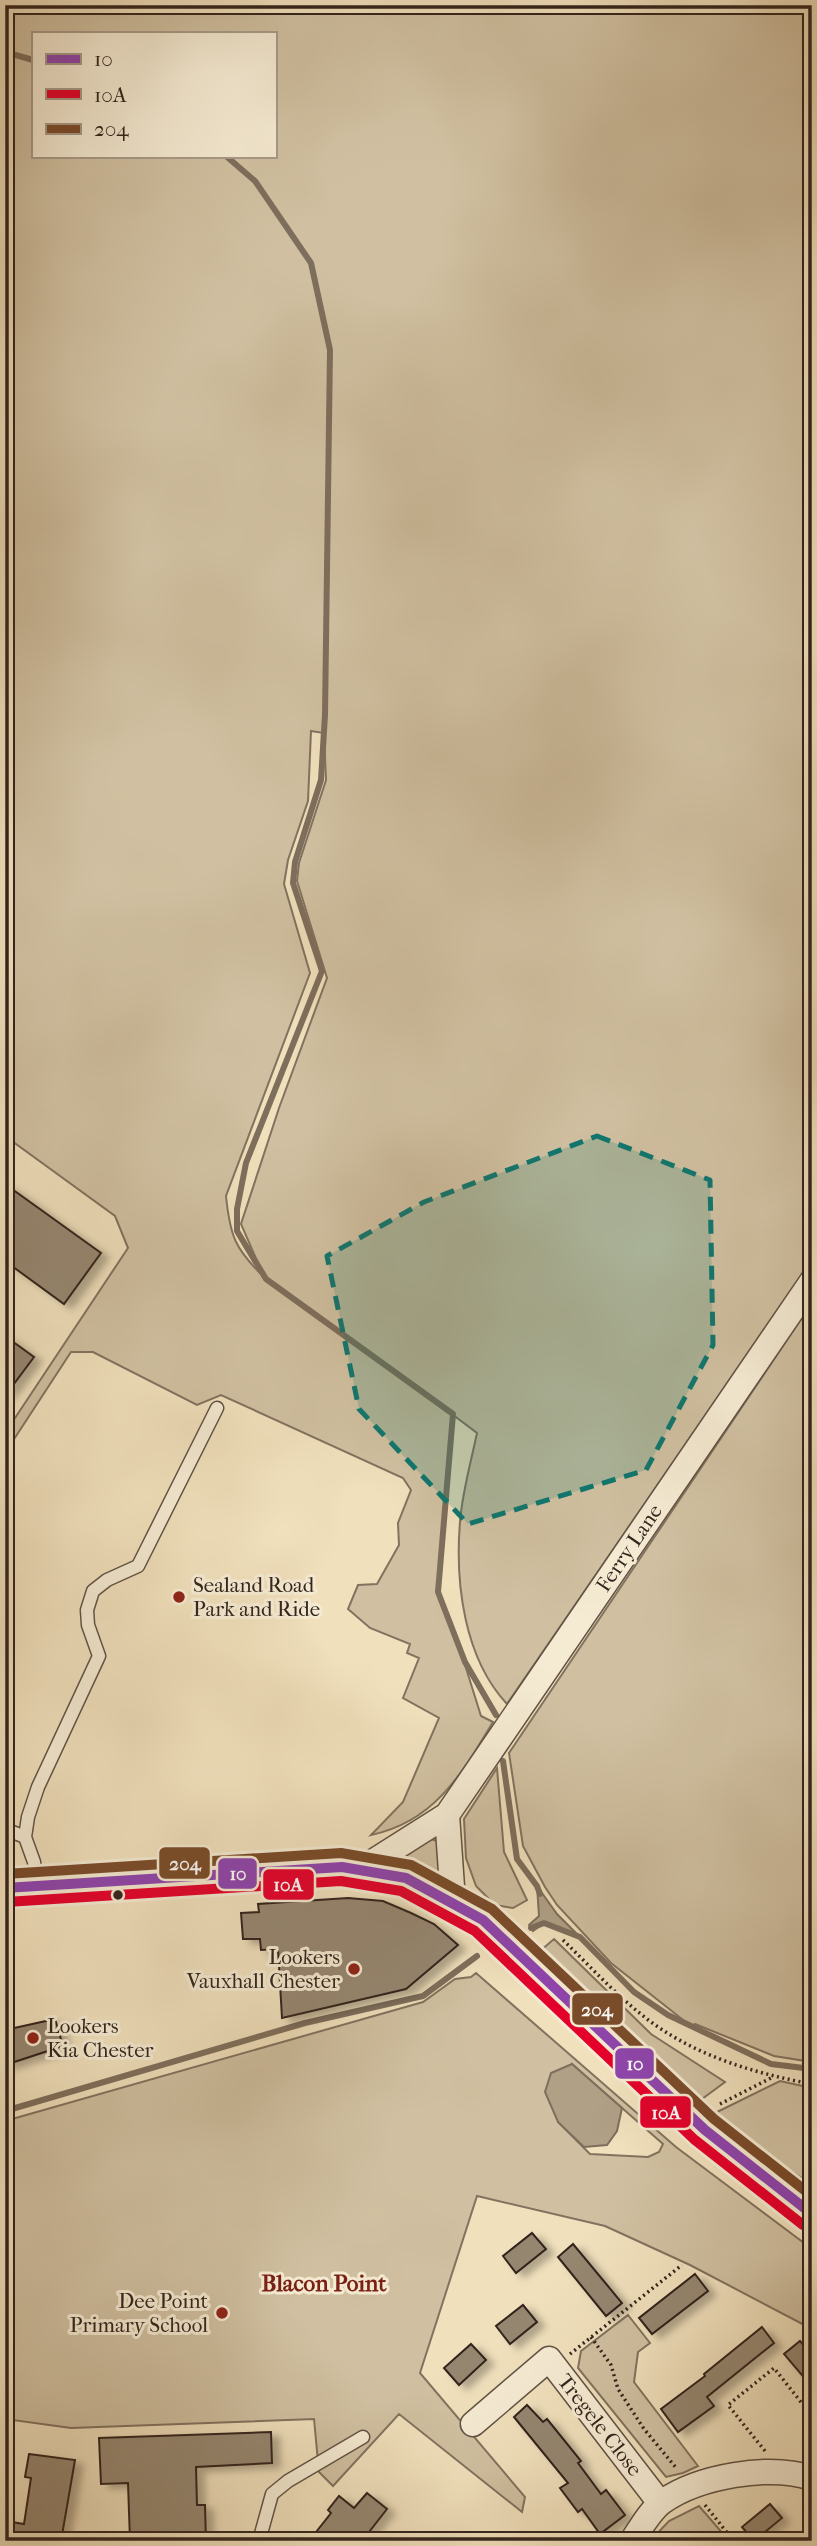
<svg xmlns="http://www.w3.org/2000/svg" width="817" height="2546" font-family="'IM FELL French Canon',serif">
  <defs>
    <filter id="shadow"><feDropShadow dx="8" dy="4.5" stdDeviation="3.5" flood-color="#0004"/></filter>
  </defs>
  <rect width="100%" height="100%" fill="#f0e0bc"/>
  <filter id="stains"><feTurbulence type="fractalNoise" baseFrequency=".00286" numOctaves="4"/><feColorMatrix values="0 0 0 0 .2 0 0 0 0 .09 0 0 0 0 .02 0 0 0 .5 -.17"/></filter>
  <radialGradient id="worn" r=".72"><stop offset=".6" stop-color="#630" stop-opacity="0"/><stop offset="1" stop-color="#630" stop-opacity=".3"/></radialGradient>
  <path fill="#d0c0a1" stroke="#82725f" stroke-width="2" fill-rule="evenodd" d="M5,5H812V1260L507,1704C464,1658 455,1583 460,1522C462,1493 471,1462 477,1433L453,1415L438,1592L461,1652L481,1716L493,1722C461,1775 434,1822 371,1835L403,1802L439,1718L403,1698L419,1658L407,1653L410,1644L370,1628L348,1609L358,1585L377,1584L399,1545L398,1523L411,1490L403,1478L221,1395L197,1405L93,1352H71L5,1453V1433L128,1248L115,1216L5,1136ZM33,33H275V156H33ZM311,731L324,733L326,780L299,863L297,881L327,978L279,1108L241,1224L264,1277C235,1249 230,1236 226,1196L310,973L284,884L288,860L308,801Z
    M812,1303V2062L774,2056L695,2024L692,2027L611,1963L557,1905L545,1887L523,1846L509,1753Z
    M497,1768L504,1852L527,1900L513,1908L495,1905L476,1886L466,1858L464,1819Z
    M428,1838L440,1842L444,1871L435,1876L405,1864L402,1854Z
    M554,1939L651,2034L725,2082L698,2102L540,1951Z
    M476,1973L676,2147L812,2249V2329L690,2265L605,2226L477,2196L420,2373L525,2497L522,2512L399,2414L333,2486L319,2472L314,2419L71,2428L5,2419V2121L423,2002L455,1979L471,1977ZM572,2064L663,2144L659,2152L648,2157L590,2154L558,2122Z
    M780,2081L812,2088V2185L709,2116Z
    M628,2315L650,2343L638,2352L634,2382L698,2466L683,2473L666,2477L578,2368L581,2351Z
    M699,2506L725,2536L718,2541H650L669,2521Z"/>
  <path fill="#b0a086" stroke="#7e6e5c" stroke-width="2" d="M537,1886L557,1914L580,1937L544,1923L533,1931L529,1925L539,1916Z
    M572,2064L622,2108L617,2131L607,2145L584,2147L558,2122L545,2092L551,2073Z"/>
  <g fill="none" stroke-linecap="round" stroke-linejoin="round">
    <path stroke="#7e6e5c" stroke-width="6" d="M5,52L33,60
      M226,156L255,181L311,263L330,350L325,715L321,780L295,862L293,883L322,971L246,1163L237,1209V1231L266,1279L453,1414L438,1592L465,1662L496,1715
      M503,1761L517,1859L537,1886L540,1894
      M531,1928L544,1923L580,1937L634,1992L668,2015L771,2064L812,2069
      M5,2111L305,2023L423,1996L477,1956"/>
  </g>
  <path fill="#958670" stroke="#33241d" stroke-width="2" filter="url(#shadow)" d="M5,1184L101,1253L64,1304L5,1261Z
    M5,1336L34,1357L5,1396Z
    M348,1898L383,1901L411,1913L434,1924L458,1945L406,1989L282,2018L278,1949L261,1950L260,1939H243L241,1913L259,1912L258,1904Z
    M55,2019L63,2046L5,2065V2030Z
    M532,2233L546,2249L516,2273L503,2256Z
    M573,2244L622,2303L606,2316L558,2257Z
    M695,2274L708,2291L652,2334L639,2318Z
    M523,2305L537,2322L510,2344L496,2326Z
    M762,2327L774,2343L707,2397L714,2406L678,2432L661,2409L705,2376L704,2374Z
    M800,2341L812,2355V2387L784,2354Z
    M471,2344L486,2360L459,2385L444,2368Z
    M527,2405L543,2422L547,2419L581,2461L578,2463L601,2494L606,2490L625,2515L600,2534L582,2509L578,2512L560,2488L568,2483L514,2417Z
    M271,2432L272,2463L196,2467L197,2505H205L206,2541H130L128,2483L101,2484L99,2438Z
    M29,2454L75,2460L61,2541H5V2521L24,2524L31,2478L25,2477Z
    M367,2493L387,2509L362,2541H309L331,2513L328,2510L339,2496L354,2508Z
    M770,2504L782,2518L754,2541L742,2527Z"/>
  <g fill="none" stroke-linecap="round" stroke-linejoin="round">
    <defs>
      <path id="service" d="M5,1829L25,1837
        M36,1882L34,1862L25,1837L28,1817L38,1787L99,1656L88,1625L87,1610L93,1591L107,1580L138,1566L217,1408
        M259,2541L272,2494L288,2481L363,2437"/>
      <path id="minor" d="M360,1870L447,1815
        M453,1901L447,1815L812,1281
        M473,2424L549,2359L660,2503
        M632,2541C640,2529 650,2511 662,2502C699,2476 769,2464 812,2478"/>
      <path id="primary" d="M5,1888L342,1867L406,1878L483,1920L705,2130L812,2214"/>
    </defs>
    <use href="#service" stroke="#625345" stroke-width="15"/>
    <use href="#minor" stroke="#625345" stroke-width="27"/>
    <use href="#primary" stroke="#33241d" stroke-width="41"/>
    <path stroke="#33241d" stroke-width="3.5" stroke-dasharray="2 3.5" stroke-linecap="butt" d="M563,1940C589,1965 614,1993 642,2015C690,2054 752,2073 812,2084
      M720,2104L773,2077
      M591,2337L611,2365L618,2389L644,2429L677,2469
      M570,2354L682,2265
      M765,2451L728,2405L774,2368L812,2416
      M705,2505L729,2535L723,2541"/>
    <use href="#service" stroke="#f5ebd3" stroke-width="12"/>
    <use href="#minor" stroke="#f5ebd3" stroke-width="24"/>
    <use href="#primary" stroke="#f0e0bc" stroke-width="38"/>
    <defs>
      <path id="bus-1" d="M5,1888L342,1867L406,1878L483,1920L705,2130L812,2214"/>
      <path id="bus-2" d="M6,1902L341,1881L401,1891L475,1931L695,2140L803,2225"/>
      <path id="bus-3" d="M5,1874L341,1853L411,1865L492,1909L714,2119L812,2196"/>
    </defs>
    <use href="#bus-1" stroke="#f5ebd3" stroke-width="16"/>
    <use href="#bus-2" stroke="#f5ebd3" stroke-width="16"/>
    <use href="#bus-3" stroke="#f5ebd3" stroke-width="16"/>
    <use href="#bus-1" stroke="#8e44ad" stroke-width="10"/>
    <use href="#bus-2" stroke="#e4002b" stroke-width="10"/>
    <use href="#bus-3" stroke="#7a4b2a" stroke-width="10"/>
  </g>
  <path fill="#0f766e" fill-opacity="0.2" stroke="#0f766e" stroke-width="5" stroke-dasharray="14 9" stroke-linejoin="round" d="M597,1136L710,1180L713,1345L646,1470L468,1524L359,1409L327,1256L424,1202Z"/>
  <g fill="#8f2418" stroke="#f5ebd3" stroke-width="2.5">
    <circle cx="179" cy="1597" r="7"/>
    <circle cx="354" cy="1969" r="7"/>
    <circle cx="33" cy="2038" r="7"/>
    <circle cx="222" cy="2313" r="7"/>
  </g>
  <circle fill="#33241d" stroke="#f5ebd3" stroke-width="2.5" cx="118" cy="1895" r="6"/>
  <g text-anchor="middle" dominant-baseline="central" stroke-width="6" stroke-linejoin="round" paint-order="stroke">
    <g font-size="21" fill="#33241d" stroke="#f5ebd3">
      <text transform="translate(629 1548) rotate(-56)">Ferry Lane</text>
      <text transform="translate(600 2425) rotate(52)">Tregele Close</text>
    </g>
    <g font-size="21" fill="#33241d" stroke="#f5ebd3" text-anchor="start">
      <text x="193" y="1585">Sealand Road<tspan x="193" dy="24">Park and Ride</tspan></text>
      <text x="340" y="1957" text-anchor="end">Lookers<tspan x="340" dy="24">Vauxhall Chester</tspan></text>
      <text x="47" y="2026">Lookers<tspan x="47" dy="24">Kia Chester</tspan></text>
      <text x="208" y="2301" text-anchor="end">Dee Point<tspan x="208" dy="24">Primary School</tspan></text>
    </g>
    <g font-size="23" font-weight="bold" fill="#7a1f14" stroke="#f5ebd3">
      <text x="324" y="2283">Blacon Point</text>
    </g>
  </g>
  <g stroke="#f5ebd3" stroke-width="2.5">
    <rect x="158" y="1846" width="53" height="34" rx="7" fill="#7a4b2a"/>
    <rect x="217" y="1857" width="41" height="33" rx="7" fill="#8e44ad"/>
    <rect x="262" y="1868" width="53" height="33" rx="7" fill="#e4002b"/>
    <rect x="571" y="1992" width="53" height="34" rx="7" fill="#7a4b2a"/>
    <rect x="614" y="2047" width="41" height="33" rx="7" fill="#8e44ad"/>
    <rect x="639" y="2095" width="53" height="34" rx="7" fill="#e4002b"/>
  </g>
  <g font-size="19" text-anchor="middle" font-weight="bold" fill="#fff">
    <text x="185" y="1870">204</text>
    <text x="238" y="1880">10</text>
    <text x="288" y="1891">10A</text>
    <text x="597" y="2016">204</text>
    <text x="635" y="2070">10</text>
    <text x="666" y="2119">10A</text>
  </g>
  <rect width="817" height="2546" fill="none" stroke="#f0e0bc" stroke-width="28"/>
  <rect x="7" y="7" width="803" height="2532" fill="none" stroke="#33241d" stroke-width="3.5"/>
  <rect x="14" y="14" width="789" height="2518" fill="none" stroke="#33241d" stroke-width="2"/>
  <rect x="32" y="32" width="245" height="126" fill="#f5ebd3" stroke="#a79b8a" stroke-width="2"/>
  <rect x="46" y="54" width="35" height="10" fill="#8e44ad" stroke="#a79b8a" stroke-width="2"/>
  <text x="94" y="66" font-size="21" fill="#33241d">10</text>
  <rect x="46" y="89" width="35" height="10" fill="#e4002b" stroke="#a79b8a" stroke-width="2"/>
  <text x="94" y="102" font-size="21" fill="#33241d">10A</text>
  <rect x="46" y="124" width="35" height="10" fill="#7a4b2a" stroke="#a79b8a" stroke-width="2"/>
  <text x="94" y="136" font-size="21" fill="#33241d">204</text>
  <rect width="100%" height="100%" filter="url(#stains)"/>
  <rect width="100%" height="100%" fill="url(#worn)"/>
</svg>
